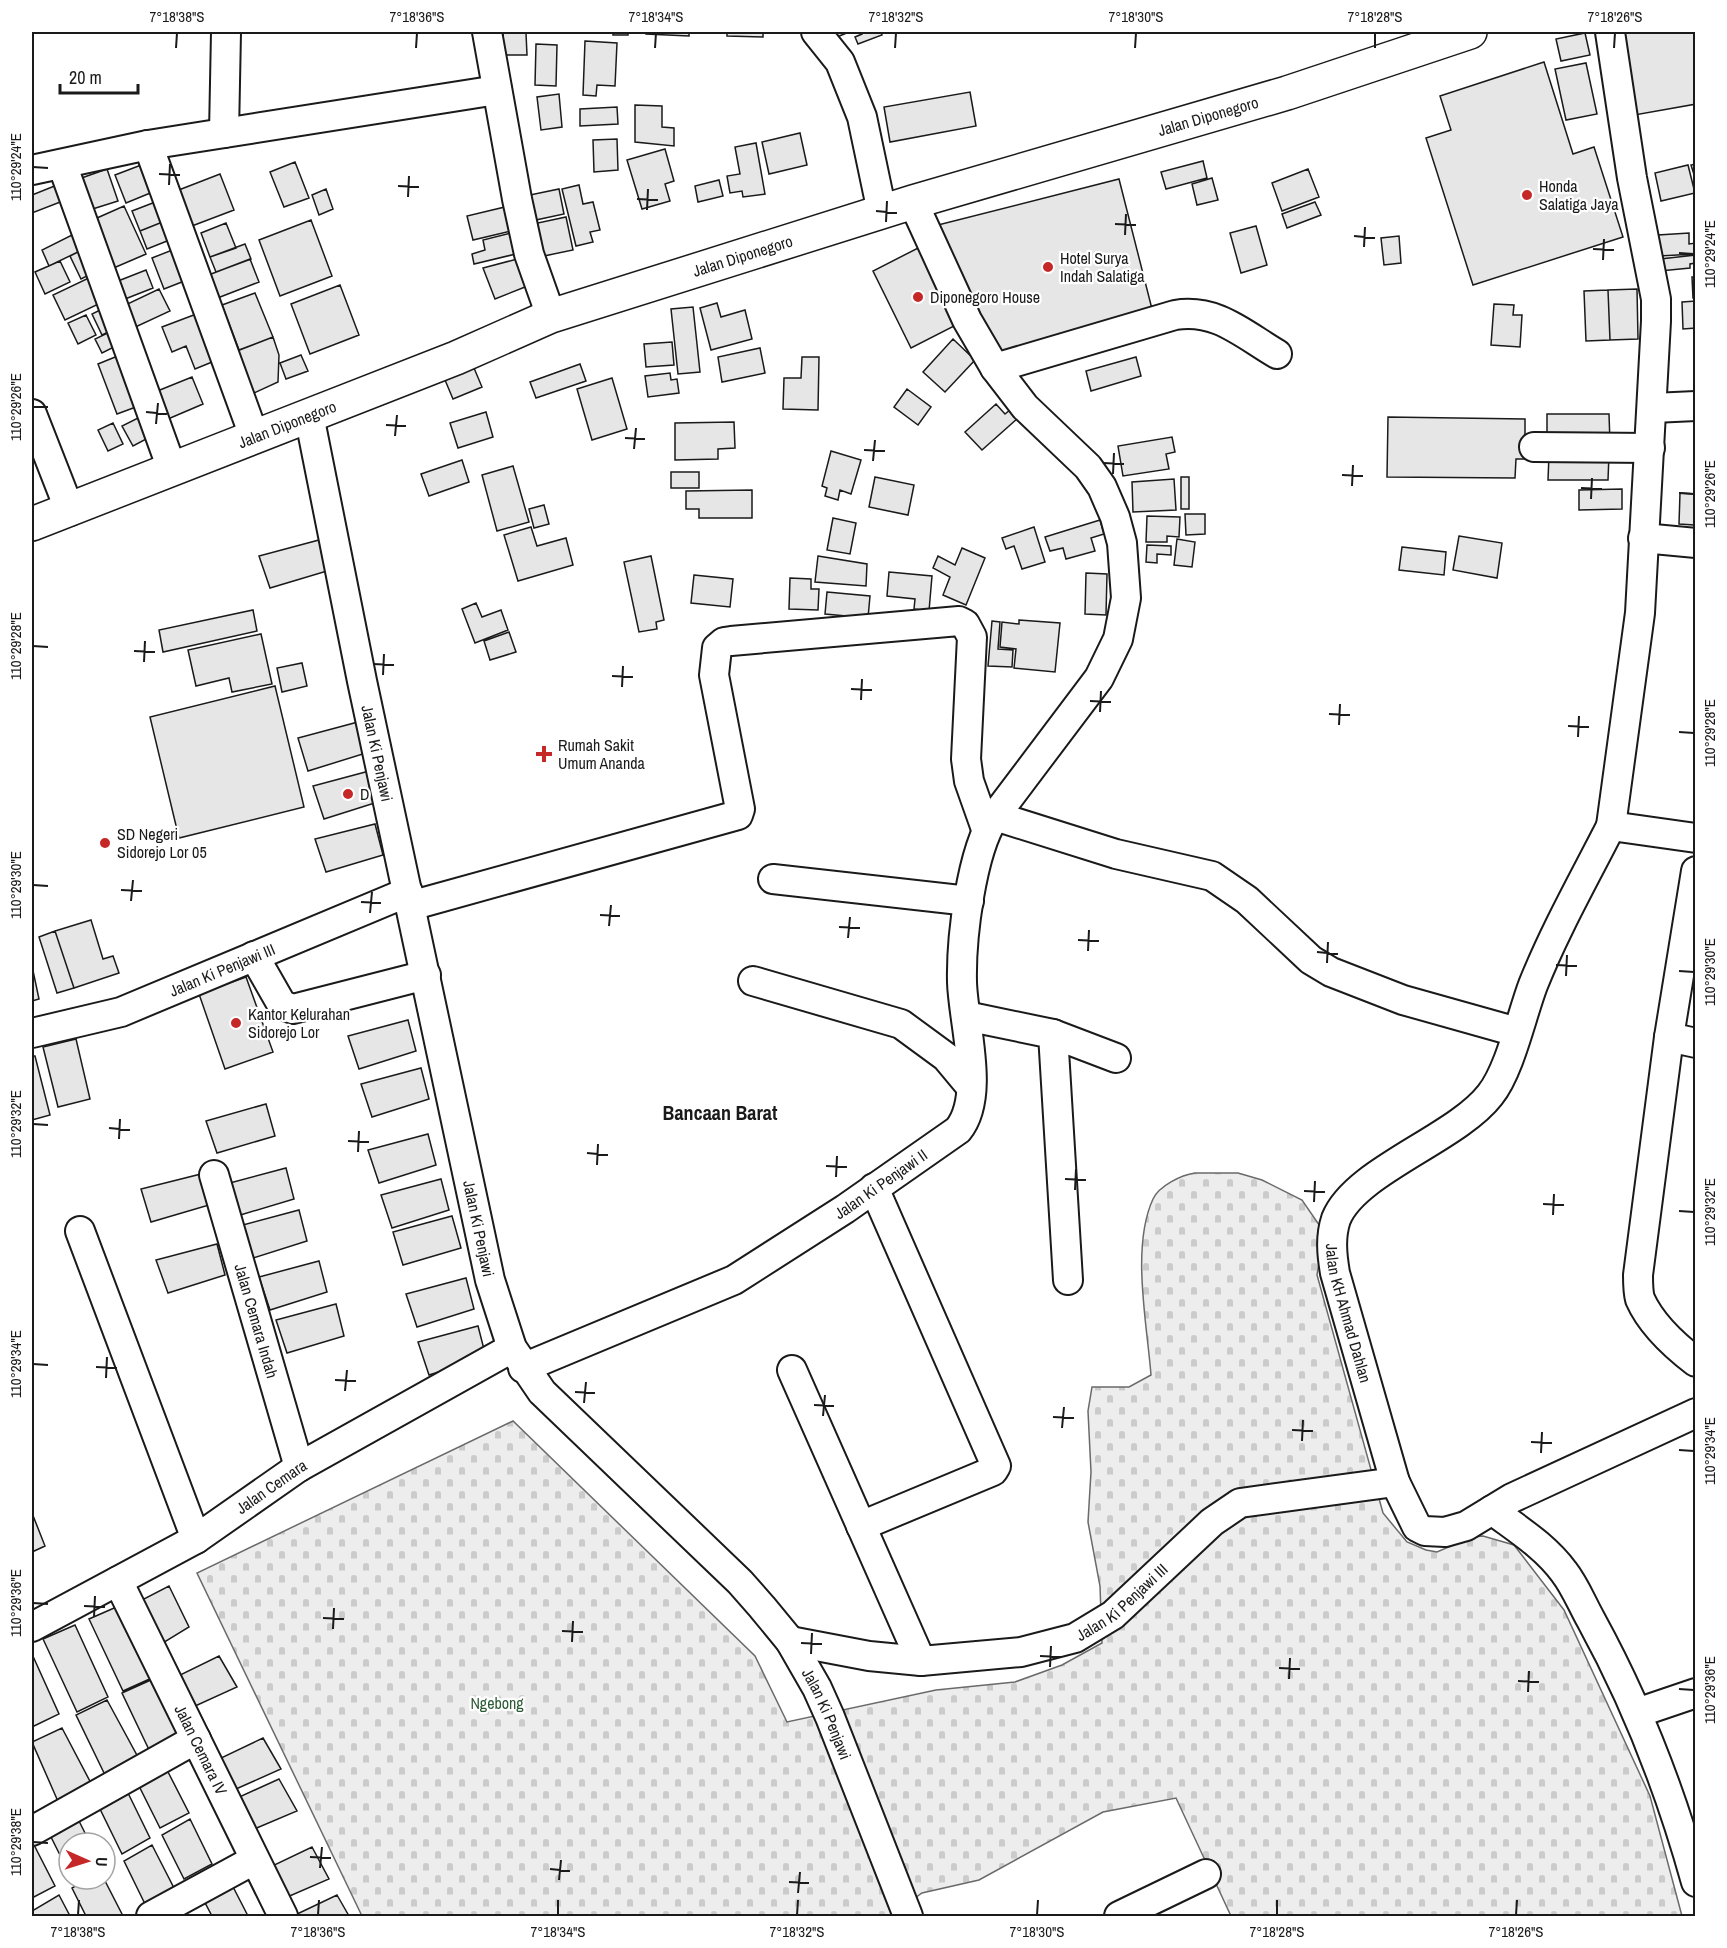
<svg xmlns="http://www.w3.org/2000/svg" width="1727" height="1948" font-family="'Archivo Narrow',sans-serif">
  <defs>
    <pattern id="cemetery-stones" width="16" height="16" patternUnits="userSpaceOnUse" patternTransform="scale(1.5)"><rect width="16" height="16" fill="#ededed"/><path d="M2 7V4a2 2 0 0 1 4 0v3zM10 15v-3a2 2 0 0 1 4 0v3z" fill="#cbcbcb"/></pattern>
  </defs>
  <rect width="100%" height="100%" fill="#fff"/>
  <path fill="url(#cemetery-stones)" stroke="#6a6a6a" stroke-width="1.5" d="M1195,1173H1238L1262,1180L1302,1200L1324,1232L1317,1275L1383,1513L1407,1542L1426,1550L1437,1552L1472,1537L1483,1536L1514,1545L1564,1610L1650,1796L1682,1916H1231L1176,1798L1103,1812L979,1880L922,1893L890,1916H362L197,1573L513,1421L755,1656L787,1722L936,1690L1015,1682L1062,1665L1102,1643L1100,1586L1088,1522L1091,1472L1088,1411L1092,1387H1129L1151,1375C1147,1323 1131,1247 1153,1199C1159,1186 1181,1175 1195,1173Z"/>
  <path fill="#e6e6e6" stroke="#1a1a1a" stroke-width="1.5" d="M613,32H628V35H613Z
    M646,32H689V36L646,34Z
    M727,32H763V37L727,36Z
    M827,32H849L830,40Z
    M861,32H880L882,35L858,44L855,37L862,34Z
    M1615,32H1696V104L1629,116Z
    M503,33H526L527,55H504Z
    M1585,33L1590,55L1561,61L1556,39Z
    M585,41L617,43L615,86L597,85L596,96L583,95Z
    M536,44L557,45L556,86L535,85Z
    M1544,62L1573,154L1594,147L1623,237L1473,285L1426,138L1451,130L1440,96Z
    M1586,63L1597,114L1566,120L1555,69Z
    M970,92L976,126L890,142L884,107Z
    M559,94L562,127L541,130L537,97Z
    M635,105L662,106V127L674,128V146L635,142Z
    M617,107L618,124L580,126V109Z
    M800,133L807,165L769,174L762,142Z
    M617,139L618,170L594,172L593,140Z
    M756,143L765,194L743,197L742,191L730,193L727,176L740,174L735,147Z
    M665,149L674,181L665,184L670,201L642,209L627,160Z
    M1203,161L1207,178L1166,189L1161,172Z
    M149,162L160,189L126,203L115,175Z
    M295,162L309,198L284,207L270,172Z
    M1696,164V181L1691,165Z
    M1688,165L1695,193L1661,201L1655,173Z
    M107,169L118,201L83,212L73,181Z
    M1308,169L1319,197L1282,211L1272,183Z
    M220,174L234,210L184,229L171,193Z
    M1212,178L1218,200L1197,205L1192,184Z
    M1119,179L1152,309L995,356L934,226Z
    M719,180L723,196L698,202L695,186Z
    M62,183L68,199L32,213V195Z
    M579,185L583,204L593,202L600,230L590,232L593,242L576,246L562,189Z
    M326,189L333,209L319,215L312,195Z
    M559,189L564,214L531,221L525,196Z
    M163,199L170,219L140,231L132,211Z
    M1315,202L1321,215L1287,228L1282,214Z
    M124,206L146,254L109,270L88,222Z
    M509,206L515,230L473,240L467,216Z
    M566,217L573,250L539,257L533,224Z
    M170,219L177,237L147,249L140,231Z
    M311,220L332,276L280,296L259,240Z
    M226,223L236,248L210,257L201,233Z
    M1256,226L1267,265L1241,273L1230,233Z
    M515,232L520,253L474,264L472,254L485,250L483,240Z
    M76,233L84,249L49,266L42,250Z
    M1689,233V244L1696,243V254L1659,256L1658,235Z
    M1399,236L1401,263L1384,265L1381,238Z
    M245,244L251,259L216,272L210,257Z
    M924,245L962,322L911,348L873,271Z
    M180,247L192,278L164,289L152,258Z
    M84,249L95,272L81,279L70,256Z
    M1696,255V263L1690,264V268L1660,271V259Z
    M521,258L530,285L495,299L483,268Z
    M250,259L259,282L215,299L206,276Z
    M60,261L70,282L45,294L35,272Z
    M146,270L153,288L120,301L113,283Z
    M95,275L107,300L65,320L53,295Z
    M1692,277H1696V298H1693Z
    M340,285L359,335L310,354L291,304Z
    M159,289L170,311L129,330L119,308Z
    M1637,289L1638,339L1610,340L1608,290Z
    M1608,290L1610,340L1586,341L1584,291Z
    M255,293L273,337L239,350L222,305Z
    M1696,301V328L1683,329L1682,302Z
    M717,303L721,317L745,310L752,339L711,350L700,308Z
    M1494,304L1514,305L1513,315H1522L1520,347L1491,345Z
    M108,306L119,327L102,335L92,314Z
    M693,307L700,372L678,374L671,309Z
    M199,313L217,360L195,369L186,346L172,352L162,327Z
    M86,315L96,335L78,344L68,323Z
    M116,329L122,343L102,353L95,339Z
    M273,337L279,355L278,382L254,393L237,351Z
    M953,339L975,360L945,392L923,372Z
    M672,342L674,365L646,367L644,344Z
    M760,348L765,373L722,382L718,357Z
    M125,353L144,404L117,414L98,364Z
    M301,355L308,371L286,379L280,363Z
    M802,357H819L818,410L783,409L784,378H801Z
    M1136,357L1141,376L1091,391L1086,371Z
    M580,364L586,381L536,398L530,382Z
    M474,368L482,387L453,399L445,380Z
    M670,373L671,380L677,379L679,393L648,397L645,376Z
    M192,377L203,404L161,422L150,394Z
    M612,378L627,429L592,440L577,389Z
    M907,389L931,407L918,425L894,407Z
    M996,404L1005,414L1010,410L1018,418L982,450L965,432Z
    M486,412L493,437L458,448L450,423Z
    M1547,414H1609L1610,443L1547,444Z
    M142,416L152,436L133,446L122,426Z
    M1388,417L1525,419V459H1516L1515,478L1387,477Z
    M734,422L735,448L718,449V459L675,460V423Z
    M113,423L123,444L108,451L98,430Z
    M1172,437L1175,452L1166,454L1169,469L1123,476L1118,446Z
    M831,451L861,460L851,494L840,490L838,500L825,496L827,488L822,486Z
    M1609,454L1608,480H1548L1549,455Z
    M462,460L469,482L429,496L421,474Z
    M513,466L529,522L497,531L482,475Z
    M671,472H699V488H671Z
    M875,477L914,485L908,515L869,507Z
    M1181,477H1189V509H1181Z
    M1174,479L1176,510L1133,512L1132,482Z
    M1622,489V509L1579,510V490Z
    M752,490V518H699V509H686V491Z
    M1680,493L1696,494V536H1693L1694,525L1679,524Z
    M544,505L549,524L534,528L529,509Z
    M1185,514H1205V534L1186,535Z
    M1147,516L1180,517L1179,537L1167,536V542H1146Z
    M833,518L856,523L850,554L827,550Z
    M1100,520L1104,534L1091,538L1095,551L1066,559L1063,548L1050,551L1045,537Z
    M531,527L537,546L566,538L573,565L518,581L504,535Z
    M1034,527L1045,562L1022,569L1014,546L1006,549L1002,538Z
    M1459,536L1502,543L1497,578L1453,570Z
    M1177,539L1195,542L1192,567L1174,565Z
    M319,540L327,571L270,588L259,556Z
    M1147,545L1171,546V555L1157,554V563L1146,562Z
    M1402,547L1446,552L1444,575L1399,570Z
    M962,548L985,558L966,605L943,595L950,577L933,568L938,556L955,565Z
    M651,556L664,620L656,622L657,629L639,632L624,562Z
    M818,556L867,564L866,586L815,582Z
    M889,572L932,576L929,611L914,609L915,599L887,596Z
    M1086,573L1107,574L1106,615L1085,614Z
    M694,575L733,579L730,607L691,603Z
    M790,578L811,579V589H819L818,610L789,609Z
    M827,592L870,596L868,618L825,614Z
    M476,603L482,617L501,610L508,630L475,643L462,609Z
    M253,610L257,631L163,652L159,630Z
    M1019,620L1060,623L1055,672L1014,668L1016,649L1000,647L1002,622L1019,624Z
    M992,621L1000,622L998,649L1013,650L1012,667L988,666Z
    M509,632L516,652L490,660L484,641Z
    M261,634L272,684L232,692L229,678L196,686L188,650Z
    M302,663L307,686L282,692L277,668Z
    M275,686L304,807L179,838L150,717Z
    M358,722L366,753L308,771L298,738Z
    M373,770L381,801L324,819L313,786Z
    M375,824L383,855L326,872L315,839Z
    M91,920L103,959L113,956L119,973L74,988L55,931Z
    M55,931L74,988L57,993L39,937Z
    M32,966L39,999L32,1001Z
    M246,977L273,1052L225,1069L199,994Z
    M408,1020L416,1051L359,1069L348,1036Z
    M76,1039L90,1099L58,1107L43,1047Z
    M32,1056H35L50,1115L32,1120Z
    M421,1068L429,1099L372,1117L361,1084Z
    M266,1104L275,1136L217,1153L206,1121Z
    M428,1134L436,1165L379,1183L368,1150Z
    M286,1168L294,1199L237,1216L226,1184Z
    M201,1174L209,1205L151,1222L141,1189Z
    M441,1179L449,1210L392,1228L381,1195Z
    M299,1210L307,1241L250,1259L239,1226Z
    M452,1216L461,1248L403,1265L393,1232Z
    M217,1244L225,1275L168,1293L156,1260Z
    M319,1261L327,1292L270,1310L259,1277Z
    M466,1278L474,1309L417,1327L406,1294Z
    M336,1304L344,1336L287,1353L276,1320Z
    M478,1326L486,1357L429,1375L418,1342Z
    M32,1513L45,1546L32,1552Z
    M169,1586L189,1627L158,1646L138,1602Z
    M121,1605L154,1677L123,1691L89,1619Z
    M75,1625L108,1697L77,1712L43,1639Z
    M32,1654L59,1714L32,1727Z
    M219,1656L237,1687L193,1707L178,1676Z
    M153,1679L184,1738L152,1756L122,1693Z
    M107,1700L139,1759L106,1777L76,1715Z
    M62,1728L93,1787L60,1806L32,1742Z
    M263,1738L281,1769L236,1789L221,1758Z
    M166,1768L189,1813L160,1828L138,1784Z
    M279,1779L297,1811L252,1830L237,1798Z
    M128,1793L150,1838L122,1854L100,1809Z
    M77,1817L90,1843H69V1873L49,1833Z
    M190,1819L212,1864L184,1879L162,1835Z
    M32,1841L55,1886L32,1898Z
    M152,1845L175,1890L146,1906L124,1861Z
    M312,1847L329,1879L285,1898L270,1867Z
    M87,1879H104L123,1916H86L72,1888Z
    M230,1881L248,1916H212L202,1897Z
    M59,1895L70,1916H34L32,1911Z
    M337,1895L349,1916H295V1915Z"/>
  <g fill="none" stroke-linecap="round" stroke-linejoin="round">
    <defs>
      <g id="minor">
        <path d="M487,32L517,199L529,254L551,316"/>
        <path d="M816,32L840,62L862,117L882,212"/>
        <path d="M1610,32L1632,178L1656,299V321L1640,613L1611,826"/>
        <path d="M224,133L226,32"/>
        <path d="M148,145L254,436"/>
        <path d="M62,164L172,469"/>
        <path d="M32,170L148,145L497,90"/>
        <path d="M995,368L1175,315C1216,308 1243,334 1277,354"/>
        <path d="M1653,408L1696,406"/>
        <path d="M32,414L70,511"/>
        <path id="s1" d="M309,415L362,681L490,1280L512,1348L542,1392L740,1582L762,1607L790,1641L817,1688L830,1717L908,1916"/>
        <path d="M1534,447L1650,448"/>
        <path d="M1643,538L1696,543"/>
        <path d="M995,816L1116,854L1212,876L1247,900L1311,960L1331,972L1403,1000L1517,1032"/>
        <path id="s2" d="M1696,838L1611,826C1584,879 1555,930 1533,985C1521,1017 1510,1070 1490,1095C1456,1139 1355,1171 1336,1219C1330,1237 1332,1255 1335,1273L1395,1482L1417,1527L1425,1531L1445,1532L1466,1526L1512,1498L1696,1413"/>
        <path d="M773,879L969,901"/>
        <path d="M410,906L738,815L740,809L714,675L717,648L724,642L731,641L959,621L965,624L972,637L966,759L969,781L986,829"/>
        <path d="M254,956L282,1005L293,1009L426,975"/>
        <path d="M753,981L901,1024L946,1057L971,1087"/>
        <path d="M966,1016L1053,1034L1068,1280"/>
        <path id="s3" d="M32,1033L121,1012L408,892"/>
        <path d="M1053,1034L1116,1058"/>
        <path d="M1669,1037L1696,871"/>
        <path d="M1696,1043L1669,1037L1638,1275C1638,1282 1638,1292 1640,1299C1651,1324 1675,1346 1696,1362"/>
        <path id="s4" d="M214,1175L299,1467"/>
        <path d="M80,1231L196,1539"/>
        <path id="s5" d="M523,1368L734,1280L845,1209L958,1130C986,1096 963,1023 962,982C961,939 971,852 995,816L1099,678L1118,639L1126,598L1122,543L1115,517L1102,487L1088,467L1025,407L995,368L967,320L913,202"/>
        <path d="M792,1370L921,1661"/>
        <path d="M1492,1510C1517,1529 1545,1546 1564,1572C1575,1586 1582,1604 1591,1620C1636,1702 1671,1792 1696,1882"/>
        <path d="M861,1526L993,1471L996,1466L874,1188"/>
        <path id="s6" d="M118,1581L283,1916"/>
        <path id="s7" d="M32,1627L196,1539L299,1467L512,1348"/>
        <path id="s8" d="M790,1641L869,1656L921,1661L1021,1652L1075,1638L1113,1615L1212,1522L1240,1503L1395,1482"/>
        <path d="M1637,1713L1696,1693"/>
        <path d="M32,1831L196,1739"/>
        <path d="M151,1916L254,1860"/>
        <path d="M1119,1916L1206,1874"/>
      </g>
      <g id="major">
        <path id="s9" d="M32,524L456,358L551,316L913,202L1287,93L1470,32"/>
      </g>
    </defs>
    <use href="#minor" stroke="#1a1a1a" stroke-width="32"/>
    <use href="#major" stroke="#1a1a1a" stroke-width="36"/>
    <use href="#minor" stroke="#fff" stroke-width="28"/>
    <use href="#major" stroke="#fff" stroke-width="33"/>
  </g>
  <path fill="none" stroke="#1a1a1a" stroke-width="2" d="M176,48L177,33M416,48L417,33M655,48L656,33M895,48L896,33M1135,48L1136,33M1375,48V33M1614,48L1615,33M33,167L48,168M159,174L180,175M169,185L170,164M398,186L419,187M408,197L409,176M637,199L658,200M647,210L648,189M876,211L897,213M886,222L887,201M1115,224L1136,225M1125,235L1126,214M1354,236L1375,238M1364,247L1365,227M1593,249L1614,250M1679,253L1694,254M1603,260L1604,239M33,407H48M146,412L167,414M156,424L158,403M386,425L406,426M395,436L397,415M625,438L645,439M634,449L636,428M864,450L885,451M873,461L875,440M1103,463L1124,464M1113,474L1114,453M1342,475L1363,476M1352,486L1353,465M1581,488L1602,489M1679,493L1694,494M1591,499L1592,478M33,646L48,647M134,651L155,652M144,662L145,641M373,664L394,665M383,675L384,654M612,676L633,677M622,687L623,666M851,689L872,690M861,700L862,679M1090,701L1111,702M1100,712L1101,691M1329,714L1350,715M1339,725L1340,704M1568,726L1589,727M1679,732L1694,733M1578,737L1579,716M33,885L48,886M121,890L142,891M131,901L133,880M361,902L381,903M370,913L372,892M600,915L620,916M609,926L611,905M839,927L860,928M848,938L850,917M1078,940L1099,941M1088,951L1089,930M1317,952L1338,954M1327,963L1328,942M1556,965L1577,966M1679,971L1694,972M1566,976L1567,955M33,1124L48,1125M109,1128L130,1130M119,1139L120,1119M348,1141L369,1142M358,1152L359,1131M587,1153L608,1155M597,1165L598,1144M826,1166L847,1167M836,1177L837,1156M1065,1179L1086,1180M1075,1190L1076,1169M1304,1191L1325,1192M1314,1202L1315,1181M1543,1204L1564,1205M1679,1211L1694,1212M1553,1215L1554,1194M33,1364L48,1365M96,1367L117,1368M106,1378L107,1357M335,1380L356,1381M345,1391L347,1370M575,1392L595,1393M584,1403L586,1382M814,1405L834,1406M823,1416L825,1395M1053,1417L1074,1418M1062,1428L1064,1407M1292,1430L1313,1431M1302,1441L1303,1420M1531,1442L1552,1443M1679,1450L1694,1451M1541,1453L1542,1432M33,1603L48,1604M84,1606L105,1607M94,1617L95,1596M323,1618L344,1619M333,1629L334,1608M562,1631L583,1632M572,1642L573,1621M801,1643L822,1644M811,1654L812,1633M1040,1656L1061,1657M1050,1667L1051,1646M1279,1668L1300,1669M1289,1679L1290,1658M1518,1681L1539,1682M1679,1689L1694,1690M1528,1692L1529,1671M33,1842L48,1843M310,1857L331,1858M320,1868L322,1847M550,1869L570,1871M559,1880L561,1860M789,1882L809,1883M798,1893L800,1872M78,1915L79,1900M318,1915L319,1900M558,1915V1900M797,1915L798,1900M1037,1915L1038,1900M1277,1915V1900M1516,1915L1517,1900"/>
  <g fill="#c62828" stroke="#fff" stroke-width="2">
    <circle cx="1527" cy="195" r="6"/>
    <circle cx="1048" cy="267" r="6"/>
    <circle cx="918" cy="297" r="6"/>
    <path d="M541 745h6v6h6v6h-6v6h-6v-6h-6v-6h6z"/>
    <circle cx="348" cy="794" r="6"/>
    <circle cx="105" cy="843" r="6"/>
    <circle cx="236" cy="1023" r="6"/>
  </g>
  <g text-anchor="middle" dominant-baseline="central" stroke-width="4.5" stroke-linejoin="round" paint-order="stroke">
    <g font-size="16" fill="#1a1a1a" stroke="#fff">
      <text stroke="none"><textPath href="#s9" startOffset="1246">Jalan Diponegoro</textPath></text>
      <text stroke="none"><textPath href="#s9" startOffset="760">Jalan Diponegoro</textPath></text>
      <text stroke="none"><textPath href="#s9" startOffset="274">Jalan Diponegoro</textPath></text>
      <text stroke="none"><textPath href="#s1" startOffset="345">Jalan Ki Penjawi</textPath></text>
      <text stroke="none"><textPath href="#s3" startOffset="201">Jalan Ki Penjawi III</textPath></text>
      <text stroke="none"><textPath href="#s5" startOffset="404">Jalan Ki Penjawi II</textPath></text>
      <text stroke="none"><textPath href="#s1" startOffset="831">Jalan Ki Penjawi</textPath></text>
      <text stroke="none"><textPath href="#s2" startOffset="678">Jalan KH Ahmad Dahlan</textPath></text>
      <text stroke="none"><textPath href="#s4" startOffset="152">Jalan Cemara Indah</textPath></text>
      <text stroke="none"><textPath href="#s7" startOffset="278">Jalan Cemara</textPath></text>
      <text stroke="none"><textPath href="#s8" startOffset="348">Jalan Ki Penjawi III</textPath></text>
      <text stroke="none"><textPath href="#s1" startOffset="1442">Jalan Ki Penjawi</textPath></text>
      <text stroke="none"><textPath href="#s6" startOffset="188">Jalan Cemara IV</textPath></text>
    </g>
    <g font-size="16" fill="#1a1a1a" stroke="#fff" text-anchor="start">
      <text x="1539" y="186">Honda<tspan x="1539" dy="18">Salatiga Jaya</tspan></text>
      <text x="1060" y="258">Hotel Surya<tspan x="1060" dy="18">Indah Salatiga</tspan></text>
      <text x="930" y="297">Diponegoro House</text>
      <text x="558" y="745">Rumah Sakit<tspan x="558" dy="18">Umum Ananda</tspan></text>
      <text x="360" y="794">D</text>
      <text x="117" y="834">SD Negeri<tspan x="117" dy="18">Sidorejo Lor 05</tspan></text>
      <text x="248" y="1014">Kantor Kelurahan<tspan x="248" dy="18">Sidorejo Lor</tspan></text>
    </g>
    <g font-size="16" fill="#2b5a34" stroke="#fff">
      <text x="497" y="1703">Ngebong</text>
    </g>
    <g font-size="20" font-weight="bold" fill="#1a1a1a" stroke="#fff">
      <text x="720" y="1112">Bancaan Barat</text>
    </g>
  </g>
  <rect width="1727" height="1948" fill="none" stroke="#ffffff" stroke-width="66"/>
  <g transform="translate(87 1861) rotate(93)"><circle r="28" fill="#ffffff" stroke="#a3a3a3" stroke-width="1.5"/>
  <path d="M0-4.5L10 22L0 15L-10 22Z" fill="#c62828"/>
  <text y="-9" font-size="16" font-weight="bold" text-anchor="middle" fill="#1a1a1a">U</text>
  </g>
  <path d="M60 84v9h78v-9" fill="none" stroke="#1a1a1a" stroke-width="3"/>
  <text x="69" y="84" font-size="18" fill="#1a1a1a" stroke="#ffffff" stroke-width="4.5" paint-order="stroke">20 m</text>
  <rect x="33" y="33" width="1661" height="1882" fill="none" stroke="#1a1a1a" stroke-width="2"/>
  <g font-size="15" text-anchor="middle" fill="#1a1a1a">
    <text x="177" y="22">7°18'38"S</text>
    <text x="417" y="22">7°18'36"S</text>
    <text x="656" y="22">7°18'34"S</text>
    <text x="896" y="22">7°18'32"S</text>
    <text x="1136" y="22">7°18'30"S</text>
    <text x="1375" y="22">7°18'28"S</text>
    <text x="1615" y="22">7°18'26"S</text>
    <text transform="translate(16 167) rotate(-90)" y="5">110°29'24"E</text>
    <text transform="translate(1710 254) rotate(-90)" y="5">110°29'24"E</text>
    <text transform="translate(16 407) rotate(-90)" y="5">110°29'26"E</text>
    <text transform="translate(1710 494) rotate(-90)" y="5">110°29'26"E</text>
    <text transform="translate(16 646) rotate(-90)" y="5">110°29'28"E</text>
    <text transform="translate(1710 733) rotate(-90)" y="5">110°29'28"E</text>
    <text transform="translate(16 885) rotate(-90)" y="5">110°29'30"E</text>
    <text transform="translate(1710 972) rotate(-90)" y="5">110°29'30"E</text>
    <text transform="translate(16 1124) rotate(-90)" y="5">110°29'32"E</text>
    <text transform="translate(1710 1212) rotate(-90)" y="5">110°29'32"E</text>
    <text transform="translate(16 1364) rotate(-90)" y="5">110°29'34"E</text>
    <text transform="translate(1710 1451) rotate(-90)" y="5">110°29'34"E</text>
    <text transform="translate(16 1603) rotate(-90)" y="5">110°29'36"E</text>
    <text transform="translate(1710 1690) rotate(-90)" y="5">110°29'36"E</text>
    <text transform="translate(16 1842) rotate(-90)" y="5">110°29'38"E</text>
    <text x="78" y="1937">7°18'38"S</text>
    <text x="318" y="1937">7°18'36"S</text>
    <text x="558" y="1937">7°18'34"S</text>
    <text x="797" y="1937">7°18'32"S</text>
    <text x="1037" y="1937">7°18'30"S</text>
    <text x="1277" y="1937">7°18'28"S</text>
    <text x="1516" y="1937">7°18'26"S</text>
  </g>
</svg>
